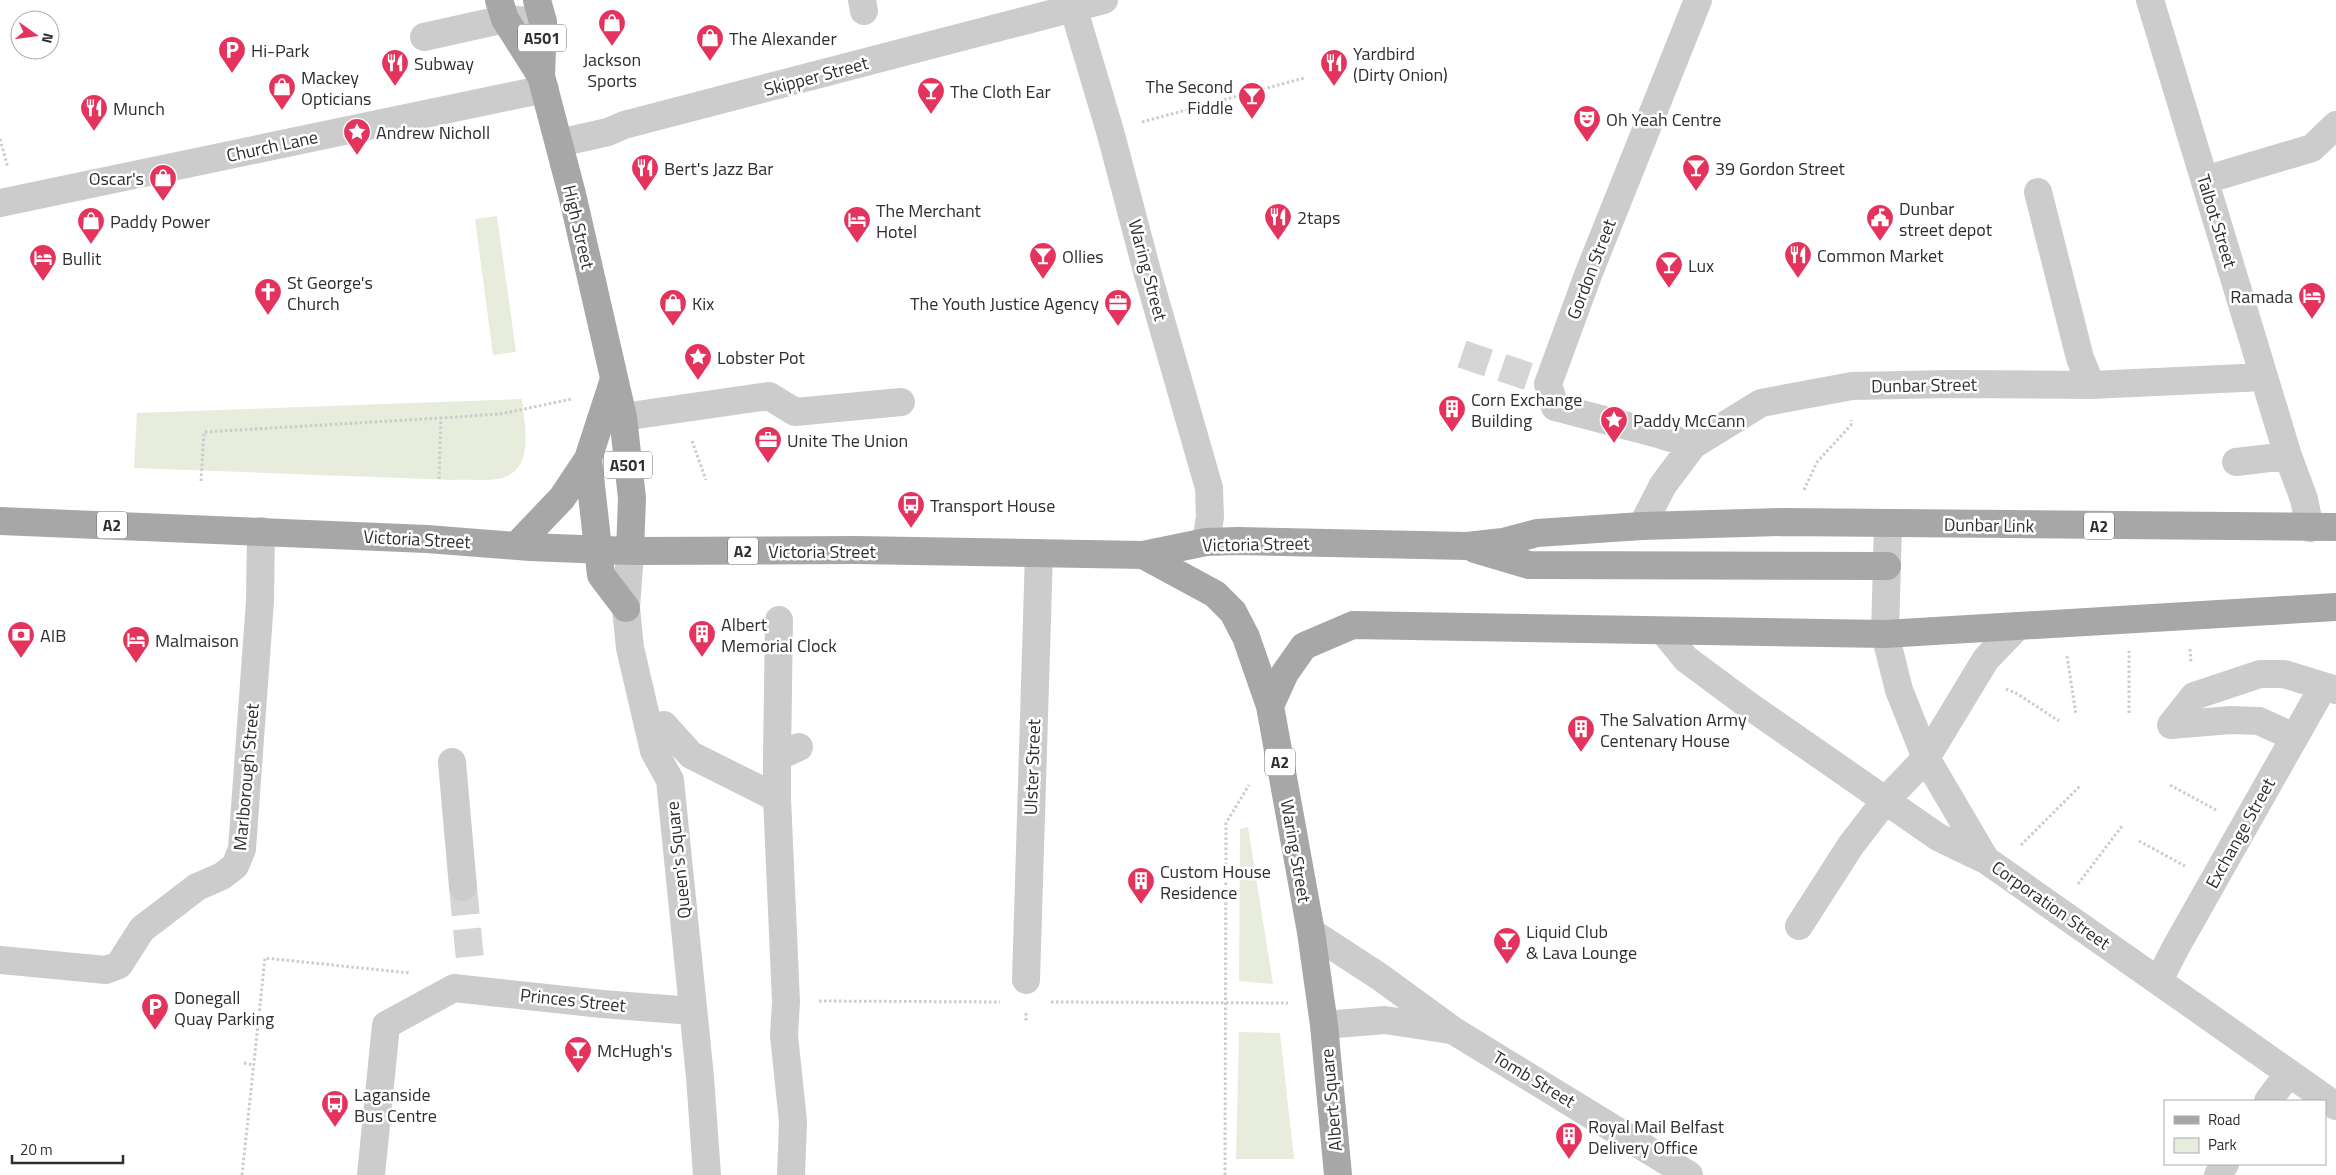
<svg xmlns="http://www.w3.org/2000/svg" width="2336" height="1175" font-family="'Titillium Web',sans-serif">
  <rect width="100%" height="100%" fill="#fff"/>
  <path fill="#e7ecdd" d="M497,216L516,352L493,355L475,219Z
    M522,399C524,423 535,465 505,477C494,482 467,479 454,480L134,468L137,413Z
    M1248,827L1273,984L1239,981L1240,829Z
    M1239,1032L1280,1033L1294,1159H1236Z"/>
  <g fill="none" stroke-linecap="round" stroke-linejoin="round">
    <path stroke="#d5d5d5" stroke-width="28" stroke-dasharray="28 14" stroke-linecap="butt" d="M1462,354L1539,380
      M463,887L471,970"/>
    <path stroke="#ccc" stroke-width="3" stroke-dasharray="2.5 2.5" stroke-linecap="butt" d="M1142,122L1304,78
      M0,139L8,168
      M692,441L706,480
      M439,479L441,418L500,414L572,399
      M201,481L204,432L441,418
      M1804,490L1817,462L1851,425V420
      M2190,649L2191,663
      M2067,656L2076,715
      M2006,689L2016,693L2059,721
      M2129,713V651
      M2170,785L2216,810
      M2139,841L2185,866
      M2021,845L2080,786
      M2078,884L2122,826
      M819,1001L1000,1002
      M1051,1002L1288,1003
      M1026,1013V1022
      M244,1063L253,1065
      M242,1175L265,958L410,973
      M1225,1175L1226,823L1249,785"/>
    <path stroke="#ccc" stroke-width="28" d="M862,0L864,11
      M1071,0L1110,131L1148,275L1209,488L1210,517L1206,542
      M2150,0L2288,456L2304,499L2310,528
      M424,37L505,19L543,22
      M559,143L608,132L624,125L1104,0
      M2205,180L2312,148L2336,125
      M2038,192L2080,358L2091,385
      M0,203L545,89
      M623,417L769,396L795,412L901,402
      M1693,445L1658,434L1555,407L1548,384L1588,275L1698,0
      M2236,462L2288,456
      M1888,524L1885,634L1899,690L1926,758L1986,860L2336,1106
      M1642,526L1663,485L1693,445L1761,403L1852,386L1952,384L2091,385L2264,377
      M630,551L626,608L630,648L654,751L670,780L700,1077L707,1175
      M1664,632L1686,659L1748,705L1938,837L1986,860
      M664,725L691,755L777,798
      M2294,737L2259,721L2231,720L2171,725L2194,696L2260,674H2284L2336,690
      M777,757L779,620
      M452,762L463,887
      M1799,926L1851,845L1885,801L1926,758L1986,659L2018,626
      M1311,932L1380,977L1454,1031L1689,1175
      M0,960L106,970L119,965L142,929L197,887L222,876L235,866L242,849L260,601L261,531
      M1026,980L1039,553
      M2159,980L2176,947L2323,687
      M1324,1025L1385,1020L1450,1030
      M2268,1101L2289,1073
      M371,1175L386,1025L454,988L602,1004L693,1011
      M791,1175L793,1122L784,1035L786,1002L777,798V757L799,747
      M2218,1175L2225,1164"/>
    <path stroke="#a7a7a7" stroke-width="28" d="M499,0L505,19L541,76L572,194L623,417L632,498L630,551
      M537,0L543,22L541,76
      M588,459L601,575L626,608
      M0,521L427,539L530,547L630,551L856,550L1143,555L1206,542L1238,541L1467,546L1503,542L1537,533L1642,526L1783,522L2336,527
      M517,545L562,498L588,459L614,379
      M1475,549L1529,565L1887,566
      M1143,555L1215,594L1233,612L1246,637L1270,706L1311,932L1324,1025L1338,1175
      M1270,706L1285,673L1304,646L1353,625L1885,634L2336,607"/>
  </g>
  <defs>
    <symbol id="shop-pin" viewBox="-11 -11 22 30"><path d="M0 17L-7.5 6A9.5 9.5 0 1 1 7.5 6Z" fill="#e4335d" stroke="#fff"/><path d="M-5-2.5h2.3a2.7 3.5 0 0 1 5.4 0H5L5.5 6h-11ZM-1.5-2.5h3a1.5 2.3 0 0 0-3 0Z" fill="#fff"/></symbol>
    <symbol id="parking-pin" viewBox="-11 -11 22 30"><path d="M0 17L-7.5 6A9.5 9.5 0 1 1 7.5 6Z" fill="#e4335d" stroke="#fff"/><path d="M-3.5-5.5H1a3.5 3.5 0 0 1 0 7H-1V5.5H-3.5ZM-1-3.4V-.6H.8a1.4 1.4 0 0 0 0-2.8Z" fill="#fff"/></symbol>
    <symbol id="restaurant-pin" viewBox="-11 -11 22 30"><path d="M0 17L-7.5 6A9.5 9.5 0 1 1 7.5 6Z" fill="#e4335d" stroke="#fff"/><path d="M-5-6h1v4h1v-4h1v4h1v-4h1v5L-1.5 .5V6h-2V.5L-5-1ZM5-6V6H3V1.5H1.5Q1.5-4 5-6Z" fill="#fff"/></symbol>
    <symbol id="bar-pin" viewBox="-11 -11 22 30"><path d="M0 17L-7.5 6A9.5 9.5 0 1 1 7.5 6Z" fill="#e4335d" stroke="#fff"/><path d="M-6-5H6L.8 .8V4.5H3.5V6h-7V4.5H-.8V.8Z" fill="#fff"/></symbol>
    <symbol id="theatre-pin" viewBox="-11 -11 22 30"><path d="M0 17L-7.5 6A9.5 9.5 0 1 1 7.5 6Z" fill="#e4335d" stroke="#fff"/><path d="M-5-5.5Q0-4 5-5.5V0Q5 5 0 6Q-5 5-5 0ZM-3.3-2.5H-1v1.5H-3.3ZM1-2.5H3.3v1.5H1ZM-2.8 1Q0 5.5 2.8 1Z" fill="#fff"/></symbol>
    <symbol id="sight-pin" viewBox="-11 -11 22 30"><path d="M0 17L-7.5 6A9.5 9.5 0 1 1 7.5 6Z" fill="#e4335d" stroke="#fff"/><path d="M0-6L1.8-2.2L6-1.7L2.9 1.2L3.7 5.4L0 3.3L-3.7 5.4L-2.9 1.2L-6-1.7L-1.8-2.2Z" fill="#fff"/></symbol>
    <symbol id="civic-pin" viewBox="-11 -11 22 30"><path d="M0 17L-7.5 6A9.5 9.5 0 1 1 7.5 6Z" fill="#e4335d" stroke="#fff"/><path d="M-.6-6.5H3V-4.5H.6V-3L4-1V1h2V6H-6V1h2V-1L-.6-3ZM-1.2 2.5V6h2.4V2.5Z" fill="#fff"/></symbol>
    <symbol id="hotel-pin" viewBox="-11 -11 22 30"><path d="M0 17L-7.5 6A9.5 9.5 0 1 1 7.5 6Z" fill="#e4335d" stroke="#fff"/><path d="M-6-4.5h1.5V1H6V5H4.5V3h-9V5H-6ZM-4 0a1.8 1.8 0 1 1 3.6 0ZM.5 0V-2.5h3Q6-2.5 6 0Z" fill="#fff"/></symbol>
    <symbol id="church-pin" viewBox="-11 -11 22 30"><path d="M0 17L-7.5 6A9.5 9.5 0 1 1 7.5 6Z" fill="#e4335d" stroke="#fff"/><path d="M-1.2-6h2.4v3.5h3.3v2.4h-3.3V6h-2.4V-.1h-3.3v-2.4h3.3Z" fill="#fff"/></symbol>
    <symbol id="office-pin" viewBox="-11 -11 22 30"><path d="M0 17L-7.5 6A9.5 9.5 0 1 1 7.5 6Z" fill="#e4335d" stroke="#fff"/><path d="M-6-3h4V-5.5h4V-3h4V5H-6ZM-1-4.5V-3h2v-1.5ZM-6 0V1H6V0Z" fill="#fff"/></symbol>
    <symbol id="building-pin" viewBox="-11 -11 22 30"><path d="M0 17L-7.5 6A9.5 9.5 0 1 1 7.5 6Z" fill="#e4335d" stroke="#fff"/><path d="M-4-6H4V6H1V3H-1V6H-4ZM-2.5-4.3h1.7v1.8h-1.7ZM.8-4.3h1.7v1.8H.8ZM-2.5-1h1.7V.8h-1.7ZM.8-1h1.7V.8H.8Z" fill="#fff"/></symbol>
    <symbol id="bus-pin" viewBox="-11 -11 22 30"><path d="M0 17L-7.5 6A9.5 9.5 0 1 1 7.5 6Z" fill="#e4335d" stroke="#fff"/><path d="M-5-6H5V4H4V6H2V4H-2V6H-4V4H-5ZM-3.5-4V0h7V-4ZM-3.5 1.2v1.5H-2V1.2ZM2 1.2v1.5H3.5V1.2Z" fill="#fff"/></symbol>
    <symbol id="bank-pin" viewBox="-11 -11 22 30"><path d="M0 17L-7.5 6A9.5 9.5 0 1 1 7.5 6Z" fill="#e4335d" stroke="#fff"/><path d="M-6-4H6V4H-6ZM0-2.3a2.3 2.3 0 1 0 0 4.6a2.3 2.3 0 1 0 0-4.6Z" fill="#fff"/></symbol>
  </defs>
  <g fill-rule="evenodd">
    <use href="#shop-pin" x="596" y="7" width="32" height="43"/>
    <use href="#shop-pin" x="694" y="22" width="32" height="43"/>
    <use href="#parking-pin" x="216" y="34" width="32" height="43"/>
    <use href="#restaurant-pin" x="379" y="47" width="32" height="43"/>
    <use href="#restaurant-pin" x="1318" y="47" width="32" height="43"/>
    <use href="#shop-pin" x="266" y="71" width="32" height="43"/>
    <use href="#bar-pin" x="915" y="75" width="32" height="43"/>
    <use href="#bar-pin" x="1236" y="80" width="32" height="43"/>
    <use href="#restaurant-pin" x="78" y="92" width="32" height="43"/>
    <use href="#theatre-pin" x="1571" y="103" width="32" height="43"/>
    <use href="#sight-pin" x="341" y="116" width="32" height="43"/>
    <use href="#restaurant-pin" x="629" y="152" width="32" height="43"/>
    <use href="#bar-pin" x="1680" y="152" width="32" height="43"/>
    <use href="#shop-pin" x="147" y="162" width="32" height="43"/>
    <use href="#restaurant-pin" x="1262" y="201" width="32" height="43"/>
    <use href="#civic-pin" x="1864" y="202" width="32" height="43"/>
    <use href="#hotel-pin" x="841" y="204" width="32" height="43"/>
    <use href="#shop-pin" x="75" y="205" width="32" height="43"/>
    <use href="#restaurant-pin" x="1782" y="239" width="32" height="43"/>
    <use href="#bar-pin" x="1027" y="240" width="32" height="43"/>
    <use href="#hotel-pin" x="27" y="242" width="32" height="43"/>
    <use href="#bar-pin" x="1653" y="249" width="32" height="43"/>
    <use href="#church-pin" x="252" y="276" width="32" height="43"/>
    <use href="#hotel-pin" x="2296" y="280" width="32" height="43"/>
    <use href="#shop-pin" x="657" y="287" width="32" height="43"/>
    <use href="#office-pin" x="1102" y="287" width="32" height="43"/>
    <use href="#sight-pin" x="682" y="341" width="32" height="43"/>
    <use href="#building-pin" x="1436" y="393" width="32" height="43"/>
    <use href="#sight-pin" x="1598" y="404" width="32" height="43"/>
    <use href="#office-pin" x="752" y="424" width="32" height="43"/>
    <use href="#bus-pin" x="895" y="489" width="32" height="43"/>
    <use href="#building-pin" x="686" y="618" width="32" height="43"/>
    <use href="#bank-pin" x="5" y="619" width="32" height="43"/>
    <use href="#hotel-pin" x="120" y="624" width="32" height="43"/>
    <use href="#building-pin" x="1565" y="713" width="32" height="43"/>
    <use href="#building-pin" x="1125" y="865" width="32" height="43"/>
    <use href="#bar-pin" x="1491" y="925" width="32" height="43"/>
    <use href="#parking-pin" x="139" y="991" width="32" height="43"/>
    <use href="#bar-pin" x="562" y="1034" width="32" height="43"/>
    <use href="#bus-pin" x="319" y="1088" width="32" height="43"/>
    <use href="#building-pin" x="1553" y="1120" width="32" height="43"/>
  </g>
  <g text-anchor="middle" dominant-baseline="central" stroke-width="5" stroke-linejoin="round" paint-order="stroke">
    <g fill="#fff" stroke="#6d6d6d" stroke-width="1">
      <rect x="518" y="24.5" width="48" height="27" rx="4"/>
      <rect x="604" y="451.5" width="48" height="27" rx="4"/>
      <rect x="97" y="511.5" width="30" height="27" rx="4"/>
      <rect x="2084" y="512.5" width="30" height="27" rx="4"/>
      <rect x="728" y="537.5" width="30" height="27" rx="4"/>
      <rect x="1265" y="748.5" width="30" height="27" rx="4"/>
    </g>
    <g font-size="16" font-weight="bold" fill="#2f2f2f">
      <text x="542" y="38">A501</text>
      <text x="628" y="465">A501</text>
      <text x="112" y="525">A2</text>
      <text x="2099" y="526">A2</text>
      <text x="743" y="551">A2</text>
      <text x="1280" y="762">A2</text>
    </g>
    <g font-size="18" fill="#2f2f2f" stroke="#fff" text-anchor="start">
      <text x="729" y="38">The Alexander</text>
      <text x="251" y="50">Hi-Park</text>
      <text x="1353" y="53">Yardbird<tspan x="1353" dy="21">(Dirty Onion)</tspan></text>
      <text x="612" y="59" text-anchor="middle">Jackson<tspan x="612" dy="21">Sports</tspan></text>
      <text x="414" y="63">Subway</text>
      <text x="301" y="77">Mackey<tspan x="301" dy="21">Opticians</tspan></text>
      <text x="1233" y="86" text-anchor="end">The Second<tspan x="1233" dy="21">Fiddle</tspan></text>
      <text x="950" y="91">The Cloth Ear</text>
      <text x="113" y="108">Munch</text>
      <text x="1606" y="119">Oh Yeah Centre</text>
      <text x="376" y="132">Andrew Nicholl</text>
      <text x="664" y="168">Bert's Jazz Bar</text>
      <text x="1715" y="168">39 Gordon Street</text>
      <text x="144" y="178" text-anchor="end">Oscar's</text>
      <text x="1899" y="208">Dunbar<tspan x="1899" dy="21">street depot</tspan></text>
      <text x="876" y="210">The Merchant<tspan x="876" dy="21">Hotel</tspan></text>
      <text x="1297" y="217">2taps</text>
      <text x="110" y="221">Paddy Power</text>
      <text x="1817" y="255">Common Market</text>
      <text x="1062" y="256">Ollies</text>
      <text x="62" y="258">Bullit</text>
      <text x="1688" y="265">Lux</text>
      <text x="287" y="282">St George's<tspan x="287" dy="21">Church</tspan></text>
      <text x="2293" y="296" text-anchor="end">Ramada</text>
      <text x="692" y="303">Kix</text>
      <text x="1099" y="303" text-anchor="end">The Youth Justice Agency</text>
      <text x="717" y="357">Lobster Pot</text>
      <text x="1471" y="399">Corn Exchange<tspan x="1471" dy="21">Building</tspan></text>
      <text x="1633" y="420">Paddy McCann</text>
      <text x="787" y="440">Unite The Union</text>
      <text x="930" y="505">Transport House</text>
      <text x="721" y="624">Albert<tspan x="721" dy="21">Memorial Clock</tspan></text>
      <text x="40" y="635">AIB</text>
      <text x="155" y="640">Malmaison</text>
      <text x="1600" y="719">The Salvation Army<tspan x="1600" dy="21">Centenary House</tspan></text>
      <text x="1160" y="871">Custom House<tspan x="1160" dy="21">Residence</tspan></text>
      <text x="1526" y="931">Liquid Club<tspan x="1526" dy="21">&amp; Lava Lounge</tspan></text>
      <text x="174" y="997">Donegall<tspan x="174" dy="21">Quay Parking</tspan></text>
      <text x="597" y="1050">McHugh's</text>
      <text x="354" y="1094">Laganside<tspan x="354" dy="21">Bus Centre</tspan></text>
      <text x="1588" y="1126">Royal Mail Belfast<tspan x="1588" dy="21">Delivery Office</tspan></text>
    </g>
    <g font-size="18" fill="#2f2f2f" stroke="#fff">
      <text transform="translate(816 76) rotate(-15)">Skipper Street</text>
      <text transform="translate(272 146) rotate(-12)">Church Lane</text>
      <text transform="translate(2217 221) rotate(73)">Talbot Street</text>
      <text transform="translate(579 227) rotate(77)">High Street</text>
      <text transform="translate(1591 269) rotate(-69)">Gordon Street</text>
      <text transform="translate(1148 270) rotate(75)">Waring Street</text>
      <text transform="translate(1924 385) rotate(-1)">Dunbar Street</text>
      <text transform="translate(1989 525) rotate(1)">Dunbar Link</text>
      <text transform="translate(417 539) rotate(3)">Victoria Street</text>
      <text transform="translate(1256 544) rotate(-1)">Victoria Street</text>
      <text x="822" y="551">Victoria Street</text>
      <text transform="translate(1032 767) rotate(-88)">Ulster Street</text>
      <text transform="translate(246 777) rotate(-85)">Marlborough Street</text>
      <text transform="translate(2240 833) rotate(-61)">Exchange Street</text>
      <text transform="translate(1296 851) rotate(80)">Waring Street</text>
      <text transform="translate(678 860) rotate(-96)">Queen's Square</text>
      <text transform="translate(2051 905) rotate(35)">Corporation Street</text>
      <text transform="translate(573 1000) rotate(6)">Princes Street</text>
      <text transform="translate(1534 1079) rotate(31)">Tomb Street</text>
      <text transform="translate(1331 1100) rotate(-95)">Albert Square</text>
    </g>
  </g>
  <rect x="2164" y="1100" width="162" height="65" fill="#ffffff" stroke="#acacac"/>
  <rect x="2174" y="1116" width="25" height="8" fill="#a7a7a7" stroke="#acacac"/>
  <text x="2208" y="1125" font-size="15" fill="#2f2f2f">Road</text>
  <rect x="2174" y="1138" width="25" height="15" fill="#e7ecdd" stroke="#acacac"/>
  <text x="2208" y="1150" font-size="15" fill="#2f2f2f">Park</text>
  <g transform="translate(35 35) rotate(104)"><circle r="24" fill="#ffffff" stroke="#acacac"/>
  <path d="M0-4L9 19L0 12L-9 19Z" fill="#e4335d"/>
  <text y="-8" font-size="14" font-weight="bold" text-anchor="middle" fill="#2f2f2f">N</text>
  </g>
  <path d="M12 1155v8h111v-8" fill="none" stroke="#2f2f2f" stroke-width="2.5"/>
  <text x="20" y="1155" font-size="15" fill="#2f2f2f" stroke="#ffffff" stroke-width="4" paint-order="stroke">20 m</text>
</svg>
